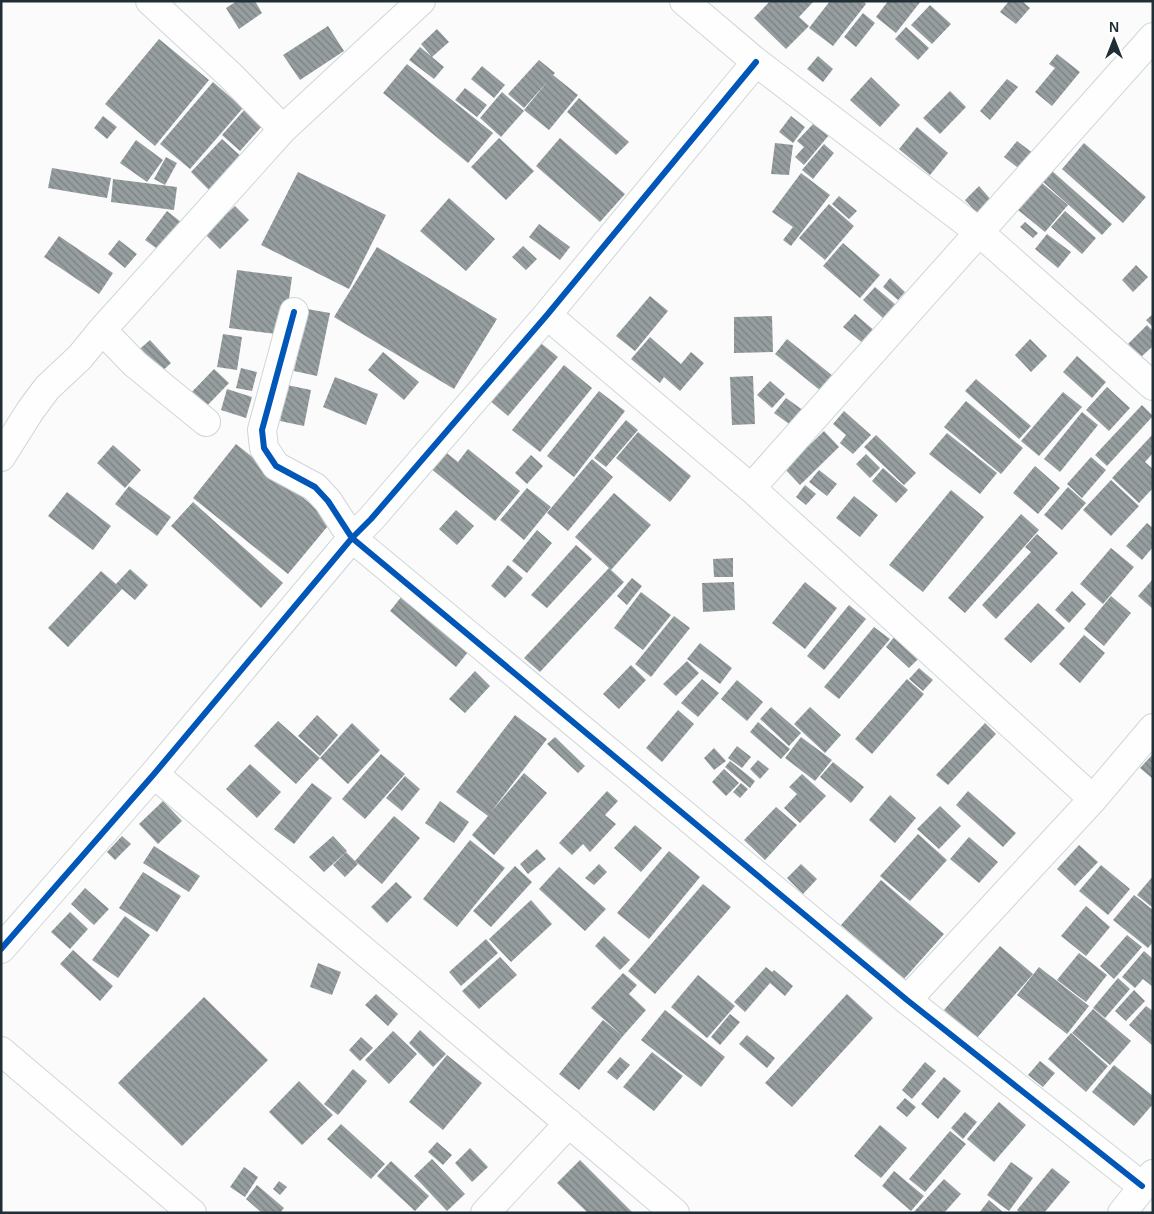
<svg xmlns="http://www.w3.org/2000/svg" width="1154" height="1214" font-family="Arial,sans-serif">
  <defs>
    <pattern id="building-back-hatch" width="6" height="6" patternUnits="userSpaceOnUse" patternTransform="scale(1.25)"><rect width="6" height="6" fill="#979ea0"/><path d="M-1 5l2 2M0 0l6 6M5-1l2 2" fill="none" stroke="#7b8183"/></pattern>
  </defs>
  <rect width="100%" height="100%" fill="#fbfbfb"/>
  <path fill="url(#building-back-hatch)" d="M237,1H255L262,13L239,29L226,8Z
    M770,1H814L799,17L809,26L786,49L754,18Z
    M830,1H863L866,4L833,46L809,28Z
    M888,1H921L896,33L876,17Z
    M1009,1H1022L1030,8L1016,24L1000,12Z
    M930,5L951,24L932,44L911,25Z
    M863,13L875,23L856,47L844,37Z
    M328,26L344,51L300,80L283,55Z
    M906,27L929,48L918,60L895,39Z
    M437,29L449,42L432,57L421,44Z
    M159,39L209,80L155,146L105,104Z
    M420,47L444,67L434,79L409,60Z
    M1057,54L1080,72L1052,106L1035,92L1055,68L1049,64Z
    M818,56L833,69L823,82L807,69Z
    M539,60L555,73L553,75L578,95L549,130L524,110L548,81L524,108L508,94Z
    M407,64L493,133L468,163L383,93Z
    M482,66L505,85L494,98L471,79Z
    M871,77L900,105L880,127L850,100Z
    M1007,79L1018,87L990,120L980,111Z
    M213,82L243,108L190,169L160,144Z
    M465,88L487,105L477,117L455,100Z
    M950,91L966,107L940,134L923,118Z
    M502,92L524,111L501,137L480,118Z
    M579,98L629,142L616,155L567,112Z
    M246,108L264,124L240,151L222,135Z
    M103,116L117,127L107,139L94,128Z
    M791,116L805,127L793,143L779,132Z
    M814,123L829,135L804,165L795,157L804,147L797,141Z
    M917,127L948,153L930,175L899,149Z
    M499,138L534,171L506,200L471,167Z
    M560,138L625,194L600,222L536,166Z
    M222,139L244,159L212,193L191,172Z
    M136,140L163,160L147,182L120,163Z
    M1017,141L1034,154L1021,170L1004,157Z
    M775,143L793,145L789,175L771,174Z
    M1084,143L1146,197L1123,223L1062,169Z
    M824,144L834,153L813,179L802,170Z
    M166,157L177,163L165,185L154,179Z
    M52,168L111,178L107,198L48,188Z
    M1051,170L1112,224L1102,235L1042,181Z
    M298,172L386,215L349,289L261,245Z
    M801,173L830,195L791,246L783,240L793,227L772,212Z
    M113,179L177,187L174,210L111,202Z
    M1042,183L1068,205L1045,232L1018,210Z
    M979,186L992,201L978,214L965,200Z
    M839,196L857,211L849,219L832,204Z
    M449,198L495,239L466,271L420,231Z
    M829,204L854,226L825,260L799,238Z
    M235,206L249,220L220,249L205,234Z
    M167,211L191,230L170,258L145,240Z
    M1065,211L1096,238L1082,254L1051,227Z
    M1025,222L1038,233L1033,238L1020,227Z
    M539,224L570,247L560,260L529,237Z
    M1047,234L1071,252L1058,268L1035,249Z
    M59,236L113,273L99,294L44,257Z
    M119,240L137,254L125,268L108,254Z
    M843,243L880,275L860,298L823,266Z
    M523,246L537,259L526,270L512,257Z
    M377,247L497,319L454,389L334,317Z
    M1136,265L1148,277L1133,292L1122,280Z
    M237,270L292,277L284,335L229,328Z
    M890,278L905,292L898,300L883,287Z
    M875,287L896,305L884,319L863,300Z
    M650,296L668,311L635,351L616,336Z
    M307,309L330,313L317,376L294,371Z
    M855,314L876,332L864,344L843,327Z
    M1153,314V327L1146,320Z
    M772,316L773,352L734,353V317Z
    M1147,325L1153,331V346L1141,357L1128,344Z
    M223,334L242,337L237,370L217,367Z
    M650,337L681,364L691,352L704,363L680,391L664,377L660,383L631,359Z
    M787,339L833,376L821,391L775,354Z
    M1030,339L1047,356L1031,372L1015,355Z
    M150,340L171,363L157,376L135,353Z
    M537,340L558,357L508,416L488,399Z
    M383,352L419,382L404,400L368,370Z
    M1077,356L1106,382L1092,398L1063,372Z
    M564,365L592,388L540,452L512,430Z
    M241,368L257,372L252,391L236,388Z
    M214,369L229,383L202,411L187,397Z
    M753,376L755,424L732,425L730,377Z
    M335,377L378,394L366,425L323,407Z
    M976,379L1031,426L1019,439L965,391Z
    M770,381L785,394L772,408L757,395Z
    M287,385L311,390L304,426L280,421Z
    M1107,387L1130,408L1109,431L1086,410Z
    M227,389L252,397L246,418L221,410Z
    M599,391L625,411L574,477L547,456Z
    M1063,392L1082,407L1039,456L1021,441Z
    M786,398L807,413L796,429L774,413Z
    M966,401L1023,448L1001,474L944,427Z
    M1142,405L1153,416L1107,466L1095,455Z
    M844,411L871,435L853,454L840,443L846,435L833,424Z
    M1082,412L1098,425L1060,472L1044,459Z
    M626,420L638,430L606,467L594,458Z
    M824,431L839,447L800,485L785,469Z
    M638,432L691,476L670,502L616,458Z
    M947,433L997,473L980,494L929,454Z
    M1153,434V453L1145,462L1153,469V488L1139,503L1112,478Z
    M876,435L916,473L904,485L864,447Z
    M236,444L332,521L288,574L193,498Z
    M113,445L141,470L125,488L97,463Z
    M468,449L520,491L495,521L429,467L443,450L458,462Z
    M866,454L880,468L870,478L856,464Z
    M531,455L543,466L527,484L515,473Z
    M1091,457L1106,470L1082,498L1067,484Z
    M592,459L613,477L568,531L547,513Z
    M1035,466L1060,488L1038,514L1013,493Z
    M883,468L908,490L896,503L872,481Z
    M819,470L837,484L827,496L809,482Z
    M1111,480L1139,506L1111,536L1083,510Z
    M805,485L816,494L806,505L796,497Z
    M129,486L171,517L157,536L115,504Z
    M1068,487L1086,503L1062,530L1044,515Z
    M527,488L551,507L524,540L500,520Z
    M951,490L984,517L923,592L889,565Z
    M67,492L111,526L93,550L48,516Z
    M614,493L651,525L611,570L624,582L540,672L524,658L609,568L575,537Z
    M854,496L878,515L860,537L836,518Z
    M193,502L283,583L261,608L171,526Z
    M456,510L474,526L457,545L439,529Z
    M1021,514L1039,530L965,613L948,598Z
    M1147,523L1153,528V547L1142,560L1126,546Z
    M537,530L552,543L527,573L512,561Z
    M1037,534L1058,553L996,619L982,605L1031,552L1025,547Z
    M576,545L592,559L547,608L531,595Z
    M1111,548L1134,567L1103,604L1080,584Z
    M733,558V577H714L713,559Z
    M508,565L523,578L505,598L491,586Z
    M130,569L148,585L135,600L122,589L68,647L48,628L101,571L116,584Z
    M632,578L642,586L627,605L617,596Z
    M1153,579V609L1138,596Z
    M734,582L735,610L703,612L702,583Z
    M805,582L837,608L805,649L772,623Z
    M1072,591L1086,604L1069,623L1055,610Z
    M641,592L671,615L643,650L614,628Z
    M402,596L468,652L456,667L390,611Z
    M1111,596L1131,613L1104,646L1084,629Z
    M1038,603L1065,628L1031,663L1004,639Z
    M849,605L866,619L824,670L807,656Z
    M674,616L690,628L651,677L635,664Z
    M874,627L890,639L839,699L824,687Z
    M1084,635L1105,653L1080,683L1059,664Z
    M895,636L919,658L909,668L886,647Z
    M700,643L732,668L720,684L687,659Z
    M687,661L699,673L676,696L663,684Z
    M631,665L646,680L619,709L603,694Z
    M919,668L933,680L923,691L909,679Z
    M475,671L490,686L465,713L449,699Z
    M702,679L719,693L698,717L681,703Z
    M907,679L924,694L872,754L855,739Z
    M737,680L763,702L747,721L721,699Z
    M771,707L801,733L789,746L760,719Z
    M810,707L841,735L825,753L794,724Z
    M678,710L694,724L662,762L646,748Z
    M317,715L338,735L320,756L298,736Z
    M515,715L547,739L491,812L524,773L547,793L494,855L472,835L488,816L456,792Z
    M278,721L320,758L296,784L254,746Z
    M758,722L790,749L781,759L750,732Z
    M352,723L380,750L348,784L320,758Z
    M985,723L996,734L948,785L936,775Z
    M555,737L585,766L578,773L547,744Z
    M801,737L832,760L815,781L785,758Z
    M737,746L751,757L742,768L728,758Z
    M714,748L726,761L714,770L704,758Z
    M381,754L405,774L365,819L342,799Z
    M1153,754V779L1140,768Z
    M758,760L769,769L760,779L750,769Z
    M730,761L755,781L750,788L725,767Z
    M833,762L864,787L851,803L820,777Z
    M250,764L281,792L257,818L226,789Z
    M724,769L739,783L726,796L712,782Z
    M802,774L826,796L800,823L784,808L797,794L789,787Z
    M405,776L420,789L402,811L386,798Z
    M312,783L332,798L294,844L274,829Z
    M741,783L748,789L740,798L733,792Z
    M607,791L618,801L605,815L616,824L590,852L583,844L572,855L559,843Z
    M968,791L1016,833L1003,847L956,805Z
    M890,795L916,818L895,843L869,820Z
    M163,801L182,821L158,844L139,824Z
    M440,801L469,822L454,843L425,823Z
    M940,806L961,826L939,849L917,829Z
    M776,807L797,825L765,860L744,840Z
    M394,816L420,838L382,884L355,861Z
    M635,825L662,848L641,872L614,848Z
    M918,834L947,860L910,901L880,876Z
    M122,836L131,844L115,860L107,852Z
    M333,836L347,851L324,872L309,857Z
    M969,837L998,862L979,883L950,859Z
    M470,840L505,868L457,927L423,899Z
    M1079,845L1098,862L1075,886L1057,869Z
    M154,846L200,876L189,892L143,863Z
    M537,849L546,859L528,874L520,864Z
    M669,851L700,877L649,939L617,913Z
    M346,852L358,864L345,877L333,865Z
    M599,864L607,872L594,885L585,878Z
    M801,864L817,879L803,894L787,878Z
    M1101,865L1130,889L1108,915L1079,891Z
    M515,866L532,882L491,927L473,911Z
    M559,867L606,909L585,931L539,889Z
    M143,872L181,896L157,932L119,908Z
    M1153,876V908L1137,895Z
    M881,880L944,934L904,979L841,925Z
    M396,882L412,897L387,923L371,907Z
    M703,884L731,907L655,994L628,971Z
    M85,888L109,909L94,925L71,904Z
    M1134,895L1153,910V942L1148,948L1113,920Z
    M531,900L552,924L511,962L489,939Z
    M1086,906L1110,927L1086,956L1061,936Z
    M70,912L88,929L70,949L51,932Z
    M125,916L150,935L118,978L92,960Z
    M1127,935L1142,947L1114,979L1100,966Z
    M604,936L630,960L620,970L595,946Z
    M486,939L498,953L461,986L449,972Z
    M1000,946L1033,974L976,1039L944,1010Z
    M73,950L113,986L100,1001L60,964Z
    M1144,951L1153,959V987L1143,979L1135,988L1122,977Z
    M1079,953L1107,975L1086,1002L1057,980Z
    M500,957L517,975L479,1009L462,991Z
    M318,963L341,972L332,995L310,987Z
    M766,967L772,972L774,970L793,986L785,996L770,983L745,1012L734,1002Z
    M1039,967L1089,1006L1067,1034L1017,995Z
    M623,973L637,985L629,994L646,1010L623,1036L591,1008Z
    M698,975L735,1006L707,1038L671,1007Z
    M1118,978L1130,989L1105,1018L1093,1008Z
    M1134,990L1145,1001L1126,1021L1115,1011Z
    M376,994L398,1014L388,1026L365,1005Z
    M847,994L873,1018L792,1107L765,1083Z
    M204,997L268,1060L182,1146L118,1083Z
    M1146,1006L1153,1011V1046L1129,1025Z
    M1093,1009L1131,1041L1110,1065L1072,1033Z
    M665,1010L725,1057L701,1087L641,1040Z
    M730,1014L740,1022L720,1045L711,1037Z
    M603,1020L623,1036L579,1090L559,1074Z
    M420,1030L446,1054L433,1067L409,1043Z
    M393,1031L417,1054L389,1084L365,1060Z
    M1071,1033L1108,1066L1086,1092L1048,1059Z
    M747,1035L775,1058L767,1068L739,1044Z
    M361,1037L373,1048L360,1061L349,1050Z
    M652,1052L683,1076L654,1111L623,1087Z
    M447,1055L482,1083L443,1130L409,1102Z
    M620,1057L630,1065L617,1080L607,1072Z
    M1040,1061L1055,1073L1043,1087L1028,1075Z
    M925,1062L936,1071L912,1099L902,1090Z
    M1114,1065L1153,1096V1104L1134,1126L1092,1092Z
    M353,1069L367,1081L338,1115L324,1104Z
    M944,1077L961,1091L938,1119L921,1104Z
    M299,1081L333,1115L302,1145L269,1112Z
    M905,1098L916,1107L907,1117L896,1108Z
    M999,1102L1026,1125L994,1162L967,1139Z
    M965,1112L977,1122L963,1139L951,1128Z
    M341,1124L385,1164L371,1179L327,1139Z
    M880,1125L907,1148L881,1178L854,1156Z
    M950,1131L966,1144L925,1192L909,1179Z
    M437,1142L452,1155L443,1165L428,1152Z
    M470,1148L488,1167L472,1182L455,1163Z
    M432,1159L465,1194L447,1211L414,1176Z
    M580,1160L633,1213H588L557,1183Z
    M391,1161L429,1196L415,1211L377,1176Z
    M1011,1162L1033,1178L1009,1211L987,1195Z
    M244,1167L258,1177L245,1197L230,1187Z
    M1052,1168L1070,1182L1044,1213H1020L1017,1210Z
    M894,1171L924,1196L911,1211L882,1186Z
    M944,1179L961,1194L944,1213H913Z
    M279,1181L287,1187L280,1195L273,1189Z
    M257,1185L284,1208L280,1213H262L246,1199Z
    M989,1200L1004,1213H979Z"/>
  <g fill="none" stroke-linecap="round" stroke-linejoin="round">
    <defs>
      <path id="minor" d="M150,1L230,75L283,129
        M684,1L756,62L979,232L1153,386
        M294,312L262,430L264,448L276,466L315,487L328,501L352,538L907,1000L1142,1186
        M547,315L751,488L1093,799
        M102,330L135,364L206,422
        M1,457L30,411L47,388L80,357L102,330L283,129L421,1
        M751,488L1153,37
        M154,774L675,1213
        M1,949L154,774L352,538L371,519L547,315L756,62
        M907,1000L1093,799L1153,728
        M1,1051L192,1213
        M485,1213L569,1123
        M1122,1213L1153,1174"/>
    </defs>
    <use href="#minor" stroke="#ced6d9" stroke-width="30"/>
    <use href="#minor" stroke="#fefefe" stroke-width="28"/>
    <defs>
      <path id="cycleway" d="M294,312L262,430L264,448L276,466L315,487L328,501L352,538L907,1000L1142,1186
        M1,949L154,774L352,538L371,519L547,315L756,62"/>
    </defs>
    <use href="#cycleway" stroke="#fff" stroke-width="9"/>
    <use href="#cycleway" stroke="#0057b8" stroke-width="6"/>
  </g>
  <rect width="1154" height="1214" fill="none" stroke="#1f2f35" stroke-width="5"/>
  <g transform="translate(1114 40)" stroke="#ffffff" stroke-width="4" paint-order="stroke">
  <path d="M0-4L9 19L0 12L-9 19Z" fill="#1f2f35"/>
  <text y="-8" font-size="14" font-weight="bold" text-anchor="middle" fill="#1f2f35">N</text>
  </g>
</svg>
